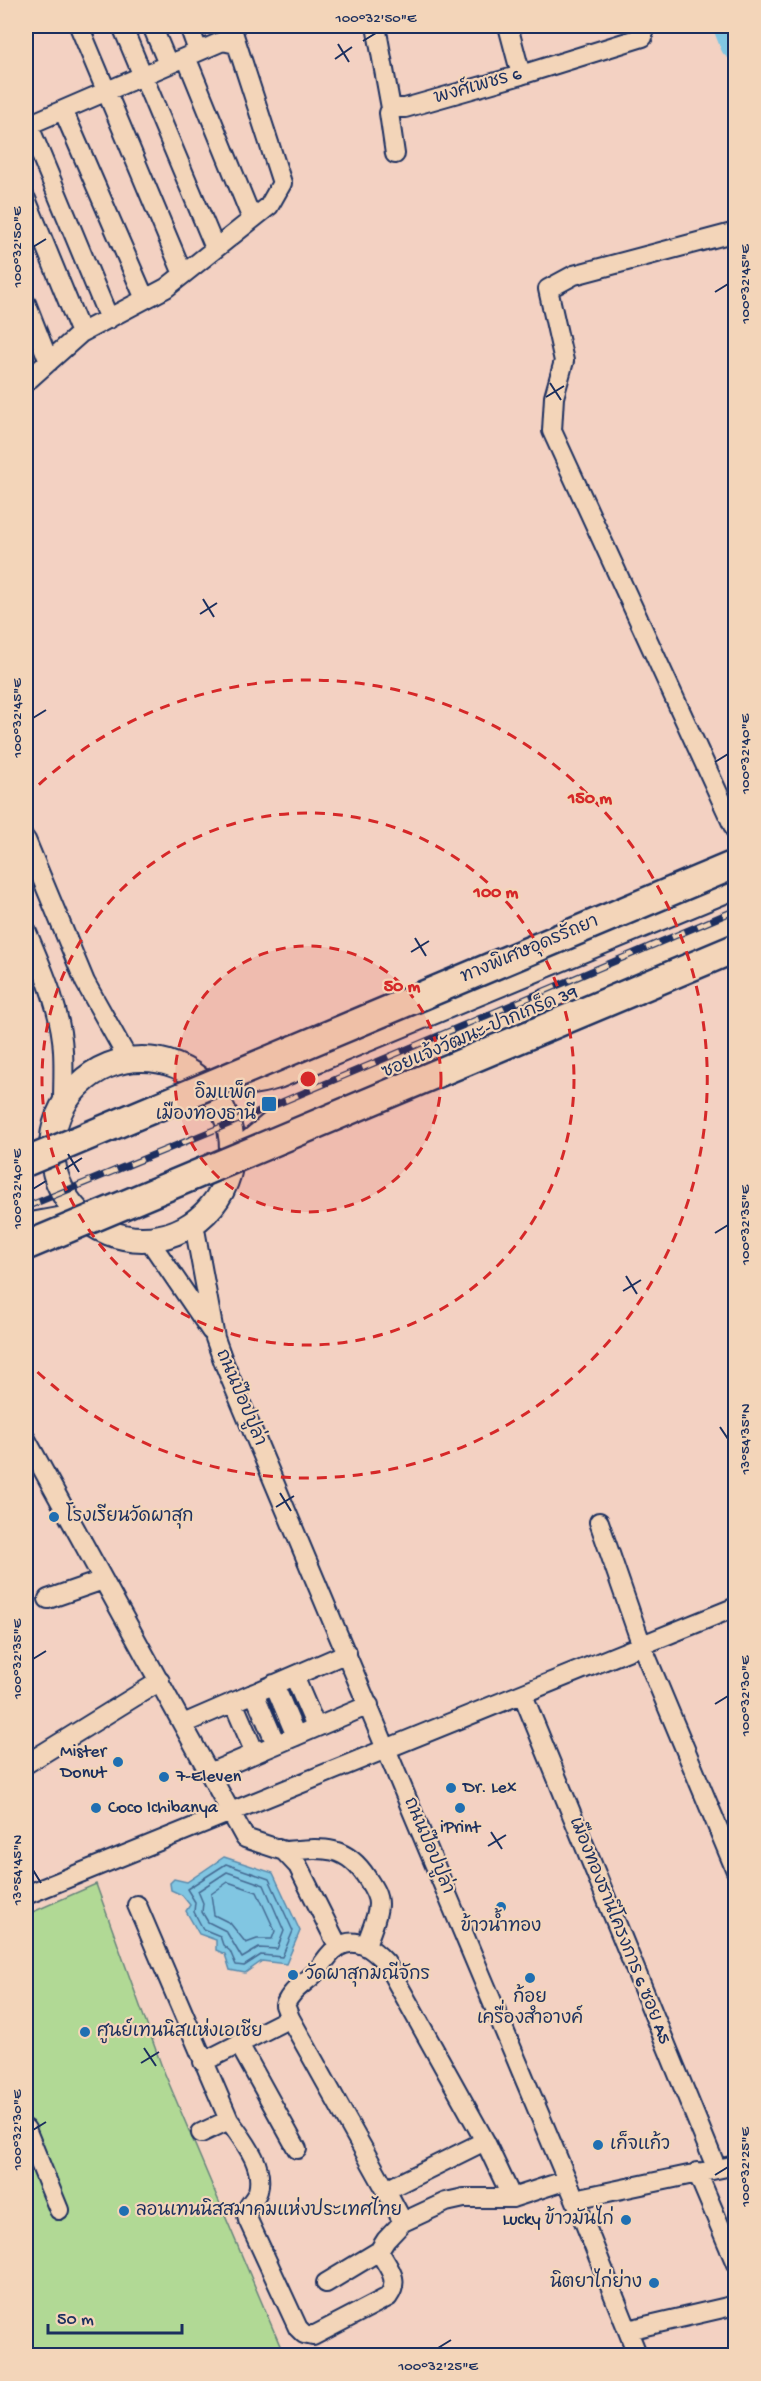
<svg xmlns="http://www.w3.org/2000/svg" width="761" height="2381" font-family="'Gochi Hand','Playpen Sans Thai',sans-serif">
  <rect width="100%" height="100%" fill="#f3d1c2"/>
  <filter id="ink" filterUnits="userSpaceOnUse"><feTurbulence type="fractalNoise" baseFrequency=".0167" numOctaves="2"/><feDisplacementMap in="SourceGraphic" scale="12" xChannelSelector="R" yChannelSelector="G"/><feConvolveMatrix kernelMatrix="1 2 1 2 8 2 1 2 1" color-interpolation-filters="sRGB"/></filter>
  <g filter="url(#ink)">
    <path fill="#b1d995" stroke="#66847a" stroke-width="1.5" d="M96,1884L162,2067L284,2355H26V1915Z"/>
    <path fill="#81c6e2" stroke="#588aad" stroke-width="1.5" d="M224,1857L273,1873L300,1931L286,1964L262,1961L245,1973L230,1970L225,1954L216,1950V1940L199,1934L186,1911L190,1905L182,1895L171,1890L170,1883L174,1879L187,1882Z"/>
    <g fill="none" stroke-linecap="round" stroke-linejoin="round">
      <path stroke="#446b93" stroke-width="1.5" d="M226,1864L269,1879L293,1931L282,1957L261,1955L244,1966L236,1965L230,1951L223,1945L220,1936L203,1929L194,1912L195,1902L187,1889Z
        M227,1872L264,1885L284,1931L277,1949L259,1948L242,1958L226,1931L208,1922L202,1912L203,1903L198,1891Z
        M228,1882L257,1892L275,1931L272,1939H257L246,1943L230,1923L214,1915L211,1894Z"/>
      <path stroke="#81c6e2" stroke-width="32" d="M729,26L736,44"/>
      <defs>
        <path id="minor" d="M79,26L183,274
          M122,26L215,248
          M152,26L168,64
          M189,26L198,51
          M376,26L391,108H405L521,75L643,37L639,26
          M508,26L521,75
          M186,57L252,219
          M391,108L389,113L395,154
          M63,110L145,299
          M26,119L109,319
          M26,126L223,41L236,44
          M26,199L81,333
          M736,232L574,275L548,289L564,361L554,397L552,431L736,832
          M26,303L49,362
          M26,382L81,333L166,288L269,206L282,183L231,26
          M26,840L85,982L128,1059
          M26,930C42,968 61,1009 63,1051C64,1068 63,1086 63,1103
          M194,1224L215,1338L224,1363L575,2199L638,2356
          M149,1240L211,1331
          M26,1439L245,1838L284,1851L298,1866L338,1946
          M599,1522L642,1646L736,1871
          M48,1599L103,1580
          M294,1676L316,1727
          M274,1684L296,1736
          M254,1693L276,1744
          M523,1695L716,2167
          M233,1702L255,1753
          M183,1724L347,1653
          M26,1764L160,1681
          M209,1773L369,1705
          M284,1851C320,1848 345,1843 367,1878C372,1886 378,1894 378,1904C378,1917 370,1933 366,1945
          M26,1895C263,1801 499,1704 736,1607
          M137,1905L229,2120L201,2133
          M239,2044L297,2149
          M203,2062L290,2018
          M229,2120C243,2140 265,2165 258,2191C256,2198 249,2204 246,2211L248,2220L298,2328L304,2334L313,2336L388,2297C401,2279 388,2268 379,2251
          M26,2129L59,2210
          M697,2172L736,2264
          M386,2190L290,2018L285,2005C291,1991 302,1985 313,1975C322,1967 328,1953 338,1947C357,1935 374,1950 386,1963L485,2141
          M575,2199L736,2165
          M403,2222L386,2190L485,2141L512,2198
          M326,2283L379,2251L386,2240L403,2222L446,2202L464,2198H512L567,2180
          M628,2330L736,2305"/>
        <path id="major" d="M52 1149a90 90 0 1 1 180 0a90 90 0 1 1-180 0Z
          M214,1083C237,1085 256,1083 278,1076L736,886
          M236,1154L284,1114L448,1048L736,923
          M26,1226L80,1216"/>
      </defs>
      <use href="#minor" stroke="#1b2f5e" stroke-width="22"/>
      <use href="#major" stroke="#1b2f5e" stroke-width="28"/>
      <use href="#minor" stroke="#f3d5b9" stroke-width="18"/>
      <use href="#major" stroke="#f3d5b9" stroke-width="24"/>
      <defs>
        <path id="rail" d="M26,1207L270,1107L736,910"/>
      </defs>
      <use href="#rail" stroke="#1b2f5e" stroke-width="7"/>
      <use href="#rail" stroke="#f3d5b9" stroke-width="4.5" stroke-dasharray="14" stroke-linecap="butt"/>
      <defs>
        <path id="highway-bridge" d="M26,1162L736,864
          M26,1246L736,948"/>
      </defs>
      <use href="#highway-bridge" stroke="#1b2f5e" stroke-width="32" stroke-linecap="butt"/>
      <use href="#highway-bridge" stroke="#f3d5b9" stroke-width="27"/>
    </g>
  </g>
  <path fill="none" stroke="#1b2f5e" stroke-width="2" d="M363,41L376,33M338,44L349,62M335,59L352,47M33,247L46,239M715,292L728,284M550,383L561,400M546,397L564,386M203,599L214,617M200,614L217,603M33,718L46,710M715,762L728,754M415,938L426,956M411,952L429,941M68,1154L79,1172M65,1169L82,1158M33,1189L46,1181M715,1233L728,1225M626,1276L637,1294M623,1291L641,1280M720,1427L728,1439M280,1493L291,1511M276,1507L294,1496M33,1659L46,1651M715,1704L728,1696M491,1832L502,1849M488,1846L506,1835M33,1870L41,1883M144,2048L156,2066M141,2063L159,2052M33,2130L46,2122M715,2175L728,2167M438,2348L451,2340"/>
  <circle cx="308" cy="1079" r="133" fill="#d62828" fill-opacity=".12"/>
  <g fill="none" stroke="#d62828" stroke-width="3" stroke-dasharray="10 8">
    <circle cx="308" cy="1079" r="133"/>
    <circle cx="308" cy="1079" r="266"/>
    <path d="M26 797A399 399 0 1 1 26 1361"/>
  </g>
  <g fill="#1f6fb2" stroke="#f3d5b9" stroke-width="2">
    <rect x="261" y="1096" width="16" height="16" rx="3"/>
    <circle cx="54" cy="1517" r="6"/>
    <circle cx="118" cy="1762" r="6"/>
    <circle cx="164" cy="1777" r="6"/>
    <circle cx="451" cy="1788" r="6"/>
    <circle cx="96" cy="1808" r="6"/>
    <circle cx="460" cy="1808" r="6"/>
    <circle cx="501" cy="1907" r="6"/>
    <circle cx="293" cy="1975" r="6"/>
    <circle cx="530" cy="1978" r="6"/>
    <circle cx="85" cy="2032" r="6"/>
    <circle cx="598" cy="2145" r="6"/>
    <circle cx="124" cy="2211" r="6"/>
    <circle cx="626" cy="2220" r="6"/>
    <circle cx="654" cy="2283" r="6"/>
  </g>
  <g text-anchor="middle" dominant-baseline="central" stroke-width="4.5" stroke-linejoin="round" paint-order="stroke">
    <g font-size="18" fill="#1b2f5e" stroke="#f3d5b9">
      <text transform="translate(478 87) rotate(-16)">พงศ์เพชร 6</text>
      <text transform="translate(530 950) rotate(-23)">ทางพิเศษอุดรรัถยา</text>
      <text transform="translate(480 1033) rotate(-23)">ซอยแจ้งวัฒนะ-ปากเกร็ด 39</text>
      <text transform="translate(240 1398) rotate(67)">ถนนป๊อปปูล่า</text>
      <text transform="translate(428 1846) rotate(67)">ถนนป๊อปปูล่า</text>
      <text transform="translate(619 1931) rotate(68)">เมืองทองธานีโครงการ 6 ซอย A5</text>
    </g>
    <g font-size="18" fill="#1b2f5e" stroke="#f3d5b9" text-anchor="start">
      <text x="256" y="1094" text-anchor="end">อิมแพ็ค<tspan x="256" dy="21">เมืองทองธานี</tspan></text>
      <text x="66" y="1517">โรงเรียนวัดผาสุก</text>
      <text x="106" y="1752" text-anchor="end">Mister<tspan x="106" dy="21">Donut</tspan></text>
      <text x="176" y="1777">7-Eleven</text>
      <text x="463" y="1788">Dr. Lex</text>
      <text x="108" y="1808">Coco Ichibanya</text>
      <text x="460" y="1828" text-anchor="middle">iPrint</text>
      <text x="501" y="1927" text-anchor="middle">ข้าวน้ำทอง</text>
      <text x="305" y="1975">วัดผาสุกมณีจักร</text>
      <text x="530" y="1998" text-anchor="middle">ก้อย<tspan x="530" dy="21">เครื่องสำอางค์</tspan></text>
      <text x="97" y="2032">ศูนย์เทนนิสแห่งเอเชีย</text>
      <text x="610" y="2145">เก็จแก้ว</text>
      <text x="136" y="2211">ลอนเทนนิสสมาคมแห่งประเทศไทย</text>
      <text x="614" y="2220" text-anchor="end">Lucky ข้าวมันไก่</text>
      <text x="642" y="2283" text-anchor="end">นิตยาไก่ย่าง</text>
    </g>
  </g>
  <circle cx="308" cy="1079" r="9" fill="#d62828" stroke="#f3d5b9" stroke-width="3"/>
  <g font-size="18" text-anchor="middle" font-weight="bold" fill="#d62828" stroke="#f3d5b9" stroke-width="4.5" stroke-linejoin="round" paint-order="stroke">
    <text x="590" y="803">150 m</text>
    <text x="496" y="897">100 m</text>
    <text x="402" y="991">50 m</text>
  </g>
  <rect width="761" height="2381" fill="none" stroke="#f3d5b9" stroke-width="66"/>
  <path d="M48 2324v9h134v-9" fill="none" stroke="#1b2f5e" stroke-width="3"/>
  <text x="57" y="2324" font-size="18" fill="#1b2f5e" stroke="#f3d5b9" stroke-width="4.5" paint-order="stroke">50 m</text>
  <rect x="33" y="33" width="695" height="2315" fill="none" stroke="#1b2f5e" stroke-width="2"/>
  <g font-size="15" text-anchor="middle" fill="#1b2f5e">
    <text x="376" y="22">100°32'50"E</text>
    <text transform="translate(16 247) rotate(-90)" y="5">100°32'50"E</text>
    <text transform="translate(744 284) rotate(-90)" y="5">100°32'45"E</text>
    <text transform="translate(16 718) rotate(-90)" y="5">100°32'45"E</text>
    <text transform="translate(744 754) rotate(-90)" y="5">100°32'40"E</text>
    <text transform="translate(16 1189) rotate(-90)" y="5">100°32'40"E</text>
    <text transform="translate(744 1225) rotate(-90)" y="5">100°32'35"E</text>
    <text transform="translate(744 1439) rotate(-90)" y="5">13°54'35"N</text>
    <text transform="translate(16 1659) rotate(-90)" y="5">100°32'35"E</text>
    <text transform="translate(744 1696) rotate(-90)" y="5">100°32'30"E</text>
    <text transform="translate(16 1870) rotate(-90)" y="5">13°54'45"N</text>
    <text transform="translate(16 2130) rotate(-90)" y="5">100°32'30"E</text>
    <text transform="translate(744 2167) rotate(-90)" y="5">100°32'25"E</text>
    <text x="438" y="2370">100°32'25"E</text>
  </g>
</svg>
